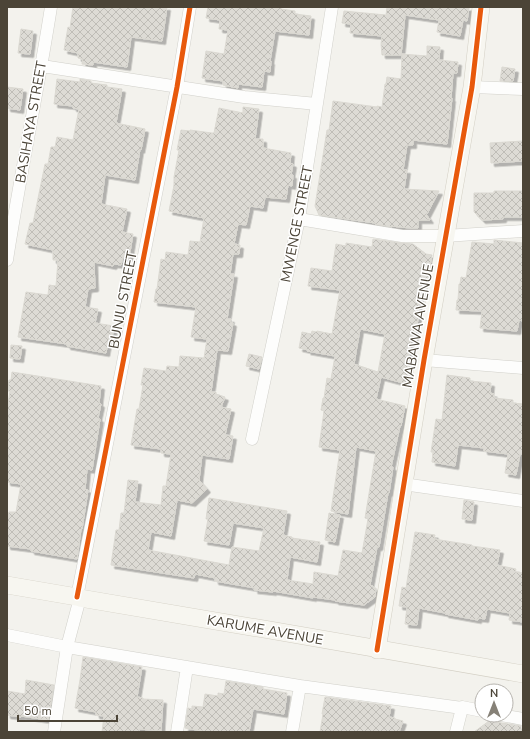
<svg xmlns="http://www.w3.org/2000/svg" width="530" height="739" font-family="'Nunito Sans',sans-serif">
  <defs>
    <pattern id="building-cross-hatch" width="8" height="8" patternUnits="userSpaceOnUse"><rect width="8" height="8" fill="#dddbd5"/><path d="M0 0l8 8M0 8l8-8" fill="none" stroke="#bfbdb7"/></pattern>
    <filter id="shadow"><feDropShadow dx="3.5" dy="3.5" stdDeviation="0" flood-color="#0004"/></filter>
  </defs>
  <rect width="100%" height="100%" fill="#f3f2ed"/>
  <path fill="url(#building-cross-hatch)" stroke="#dbd9d2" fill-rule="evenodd" filter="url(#shadow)" d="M73,7H167L162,41L131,37L127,67L93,62V65L82,64L83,59L78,58V53L64,50L68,27L70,28Z
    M208,7H281V9L295,11V14L311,16L309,35L275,31L270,61H271L270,72L264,71L262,87L238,84V88L223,85V81L202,78L206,51L224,54L228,30L219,29L220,20L206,18Z
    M387,7H462L469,8L467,21L463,20L460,36L437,32L439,20L405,15L401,55H382L381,44L382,36L350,33L351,24L342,23L344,11L386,15Z
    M21,29L33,31L30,54L18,53Z
    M427,46L440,47L439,60L458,62L457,73H453L451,98H452L447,144L413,140V145H407L403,170H407L404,189L439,191L427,214H426L430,220H418V228H410L391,226L392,227L375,224V223L319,215L315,206L327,130H329L333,101L377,107V106L382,107L385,84H386L387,77L401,79L402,54L427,56Z
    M502,67L515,69L513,81H500Z
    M57,79L80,82V79L91,81V83L107,85V87L122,89L116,123L145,129L141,150L140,149L135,180L105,175L101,204L127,209L122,232L133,234L129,258L123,257L121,265L114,264L113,266L94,262L95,288L88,289L85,307L98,309L95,323L114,326L112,338L109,337L106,353L67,346V344L18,337L26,292L48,295L49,285L56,286L58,260H53V250L25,244L30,223H33L45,164H48L51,147H55L57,137L73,140L79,109L73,108V106L54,104Z
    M7,87L23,89L20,110L7,108Z
    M243,107L259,109L255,139H263V148L291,153L290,163L293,164L291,175H293L292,186L288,185L286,199L265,197L263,208L250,206L246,225L238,224L234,244L240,245L239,254H233L230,274H234L227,319H231L230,322L233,323L228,351L217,350L211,392H216V394L225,397L221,407L231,409L225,435L233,436L229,459L202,455L199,480L207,489L192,503L177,500L171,536L151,532L148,550L229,565L232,547L259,551L264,528L233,523L229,545L204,541L208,519H206L209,498L287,511L283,535L292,537V538L320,542L317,562L290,557L287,580L313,584L314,572L338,576L343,550L362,553L368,519L365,518L376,451L356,447L348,514L331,511L340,450L319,447L324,411L321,410L323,398H324L327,378L331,379L335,356L307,351L308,350L299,348L302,332L311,334L312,331L316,332L317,331L332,334L340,290L308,286L311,268L332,271L336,244L346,246V243L372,247L373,239L401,243L413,244L426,254L432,255L427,283L423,282L417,314L419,315L416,329L414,340L411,339L408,361H411L407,384L381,377L376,399L405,406L401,426H400L391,467H393L389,493H388L379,547H377L370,585L373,586V588H376L375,597L364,605L335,601V600L313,597V598L273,591V592L254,590L255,588L215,581V578L195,574L194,578L111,565L116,530H119L121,513H124L128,480L138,481L135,502L161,505L163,486H166L171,454L161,453V449L131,445L137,409H139L143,385H141L144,368L166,371L167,366L179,367L180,356L204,358L207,339L191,337L196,307L154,302L156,289H157L161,259L165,260L166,252L188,255L190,241L200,242L204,218L169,211L174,185V177L179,150H177L181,130L190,131V130L212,133H214L219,108L243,113ZM360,329L385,334L378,372L354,364Z
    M523,141V161L491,163L490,143Z
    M494,191H523V217H503V219L482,220L474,212V193H494Z
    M494,240L523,243V321L519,320L517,331L480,328L482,311L456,310L457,300H458L459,284H460L461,277L466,278L472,242L494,244Z
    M11,345L22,346L20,359L10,358Z
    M249,354L262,357L259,369L246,366Z
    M12,372L101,386L99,403L101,404L98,418L100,419L92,470L87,469L85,489L88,490L82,529H81L77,559L31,551V549L7,546V522L9,512H16L21,484L7,482V411L10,391H7L9,380H11Z
    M447,375L470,378V381L491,383L490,393L494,394V398L513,400V403L523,404V454H520L516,475L505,473L508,454L484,451V448L458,445L455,466L432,462L433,452H431L436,419L442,420Z
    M464,500L474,502L472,520L462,519Z
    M329,513L340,515L335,542L325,540Z
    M415,532L435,535L434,539L472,545V546L500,550L497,565L516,569L515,572L523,573V622L509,620L510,613L487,609L485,619L478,618V620L445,614V613L419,608L417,625L405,624L407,607L399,606L402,587L406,588Z
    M83,657L142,667L137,697L143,698V699L163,700L161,731L139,729V732H102L104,716L96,715V712L75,708L80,680Z
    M26,680L54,685L48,720L21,716V717L7,715V691L25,694Z
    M226,681L263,687V689L287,693L284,714L253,709L249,732H209L185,728L188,708L192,709V706L203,707L205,694L218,696V693L224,694Z
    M325,697L391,706L389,717L395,718V719L403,721L399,732H320L323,714H322Z
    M489,721L521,726V732H474Z"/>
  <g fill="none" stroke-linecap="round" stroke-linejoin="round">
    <defs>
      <path id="street" d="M42,66L244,97L317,104
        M472,87L523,89
        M299,219L402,236H445L523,231
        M7,260C20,175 38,91 51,7
        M424,360L523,368
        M252,439L299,219L332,7
        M403,484L523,501
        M77,597L177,87L190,7
        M7,635L67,647L300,686L462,708V707L482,711
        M501,715L523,719
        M54,732L67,647L80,598
        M177,732L187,667
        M292,732L300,686
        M456,732L462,708"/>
      <path id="secondary" d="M7,585L77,597L80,598C228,622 375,649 523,674
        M377,650L424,360L472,87L481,7"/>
    </defs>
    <use href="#street" stroke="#d1d0ca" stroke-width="13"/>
    <use href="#secondary" stroke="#d3cfc4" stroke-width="18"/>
    <use href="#street" stroke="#fdfdfc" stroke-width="12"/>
    <use href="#secondary" stroke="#f7f6f0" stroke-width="17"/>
    <defs>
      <path id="cycleway" d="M77,597L177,87L190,7
        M377,650L424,360L472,87L481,7"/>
    </defs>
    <use href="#cycleway" stroke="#fff" stroke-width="8"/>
    <use href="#cycleway" stroke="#e8590c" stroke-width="5"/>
  </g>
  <g text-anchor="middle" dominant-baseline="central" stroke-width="3" stroke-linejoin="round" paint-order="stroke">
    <g font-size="14" fill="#4b4437" stroke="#fff">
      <text transform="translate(31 122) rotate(-80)">BASIHAYA STREET</text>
      <text transform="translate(297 224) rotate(-79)">MWENGE STREET</text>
      <text transform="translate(123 300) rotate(-79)">BUNJU STREET</text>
      <text transform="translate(418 326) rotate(-80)">MABAWA AVENUE</text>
      <text transform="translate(265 630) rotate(10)">KARUME AVENUE</text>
    </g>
  </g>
  <rect width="530" height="739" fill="none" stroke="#4b4437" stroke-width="16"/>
  <g transform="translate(494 703)"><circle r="19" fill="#ffffff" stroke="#b7b4af"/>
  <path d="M0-3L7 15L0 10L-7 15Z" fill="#868177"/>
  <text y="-6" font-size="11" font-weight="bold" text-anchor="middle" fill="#4b4437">N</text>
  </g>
  <path d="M18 715v6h99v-6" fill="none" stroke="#4b4437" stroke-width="2"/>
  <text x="24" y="715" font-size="12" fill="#4b4437" stroke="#ffffff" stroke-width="3" paint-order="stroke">50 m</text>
</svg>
